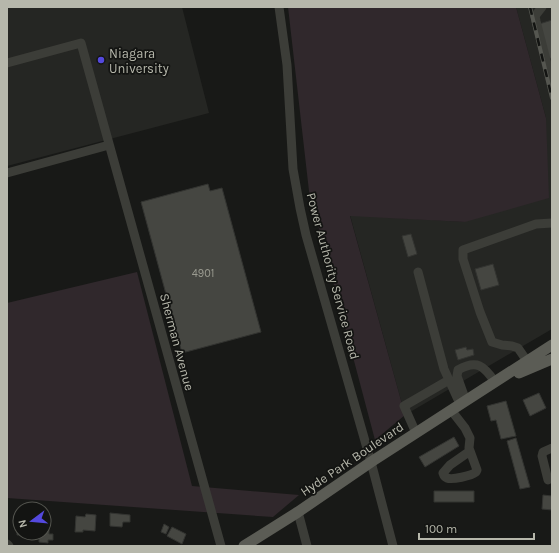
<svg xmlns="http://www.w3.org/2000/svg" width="559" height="553" font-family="Karla,sans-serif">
  <rect width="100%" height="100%" fill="#181917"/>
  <path fill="#252623" d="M7,7H182L209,113L7,166Z
    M516,7H552V329L405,415L350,215L465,222L546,118Z"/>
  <path fill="#30282c" d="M288,7H516L546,118L549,198L465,222L350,216L405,415L375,440L309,191Z
    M137,272L192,486L299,495L273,517L7,498V303Z"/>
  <path fill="#454641" stroke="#333431" d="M552,20V58L548,59L539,24Z
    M208,184L210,191L222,188L261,332L182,353L141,202Z
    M411,234L417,254L408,257L402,236Z
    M493,264L499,285L481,290L475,269Z
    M466,347L467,350L473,349L474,355L458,360L455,350Z
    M539,393L546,408L530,416L523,400Z
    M506,401L516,436L501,439L496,420L491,421L487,406Z
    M454,437L459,446L425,467L419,457Z
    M516,438L530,487L520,489L507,441Z
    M434,491H474V502H434Z
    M543,495L552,496V510L542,509Z
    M110,513L130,515V522H123L122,527L110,526Z
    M86,514L96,515L95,531L83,530V532H75L76,516L85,517Z
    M18,516H20V533H31V535H17Z
    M164,524L169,527L166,534L161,532Z
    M44,527H49V534H53V540H48V543L39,542V533H44Z
    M172,527L186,534L182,544L167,536Z"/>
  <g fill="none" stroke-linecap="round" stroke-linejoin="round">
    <path stroke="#3c3d38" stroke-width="9" d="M279,7L287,65L293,169L300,208L306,235L371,462L393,546
      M542,7L535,16L536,21L552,83
      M7,63L81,43L221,546
      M7,173L109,145
      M418,272L444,369L460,404
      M527,361L518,348L512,346L502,345L492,342L480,312L463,259V250L536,224L552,223
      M466,401L457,376L458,370C477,359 484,366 495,382
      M451,410L465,428L470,438L469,448L477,470L476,472C471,476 452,480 447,478C443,476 444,475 443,473L450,465L470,451
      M416,433L404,406L449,380
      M548,480L542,456L543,452L552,448
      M298,512L307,546
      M7,544L9,546"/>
    <path stroke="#5b5c55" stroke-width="11" d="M519,373L552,359
      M244,546L298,512L371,462L552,345"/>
    <defs>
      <path id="rail" d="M530,7L552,98"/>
    </defs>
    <use href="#rail" stroke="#555650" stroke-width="4"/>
    <use href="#rail" stroke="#131412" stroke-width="2.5" stroke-dasharray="8" stroke-linecap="butt"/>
  </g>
  <circle fill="#5449de" stroke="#131412" stroke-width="1.5" cx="101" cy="60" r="4"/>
  <g text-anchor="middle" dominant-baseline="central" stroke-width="3.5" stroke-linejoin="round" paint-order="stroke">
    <g font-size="11" fill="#9a9b90">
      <text x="203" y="273">4901</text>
    </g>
    <g font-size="13" fill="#b6b7ab" stroke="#131412" text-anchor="start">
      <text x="109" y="53">Niagara<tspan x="109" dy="15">University</tspan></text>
    </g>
    <g font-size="13" fill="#b6b7ab" stroke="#131412">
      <text transform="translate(333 276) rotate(75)">Power Authority Service Road</text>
      <text transform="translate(177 342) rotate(75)">Sherman Avenue</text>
      <text transform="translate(352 459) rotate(-34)">Hyde Park Boulevard</text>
    </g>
  </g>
  <rect width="559" height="553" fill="none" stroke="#b6b7ab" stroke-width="16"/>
  <g transform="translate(32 521) rotate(254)"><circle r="19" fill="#131412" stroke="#54554f"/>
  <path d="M0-3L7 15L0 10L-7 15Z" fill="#5449de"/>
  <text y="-6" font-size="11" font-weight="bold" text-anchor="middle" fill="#b6b7ab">N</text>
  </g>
  <path d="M419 533v6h115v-6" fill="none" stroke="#b6b7ab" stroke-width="2"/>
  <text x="425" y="533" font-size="12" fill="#b6b7ab" stroke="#131412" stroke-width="3" paint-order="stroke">100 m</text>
</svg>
